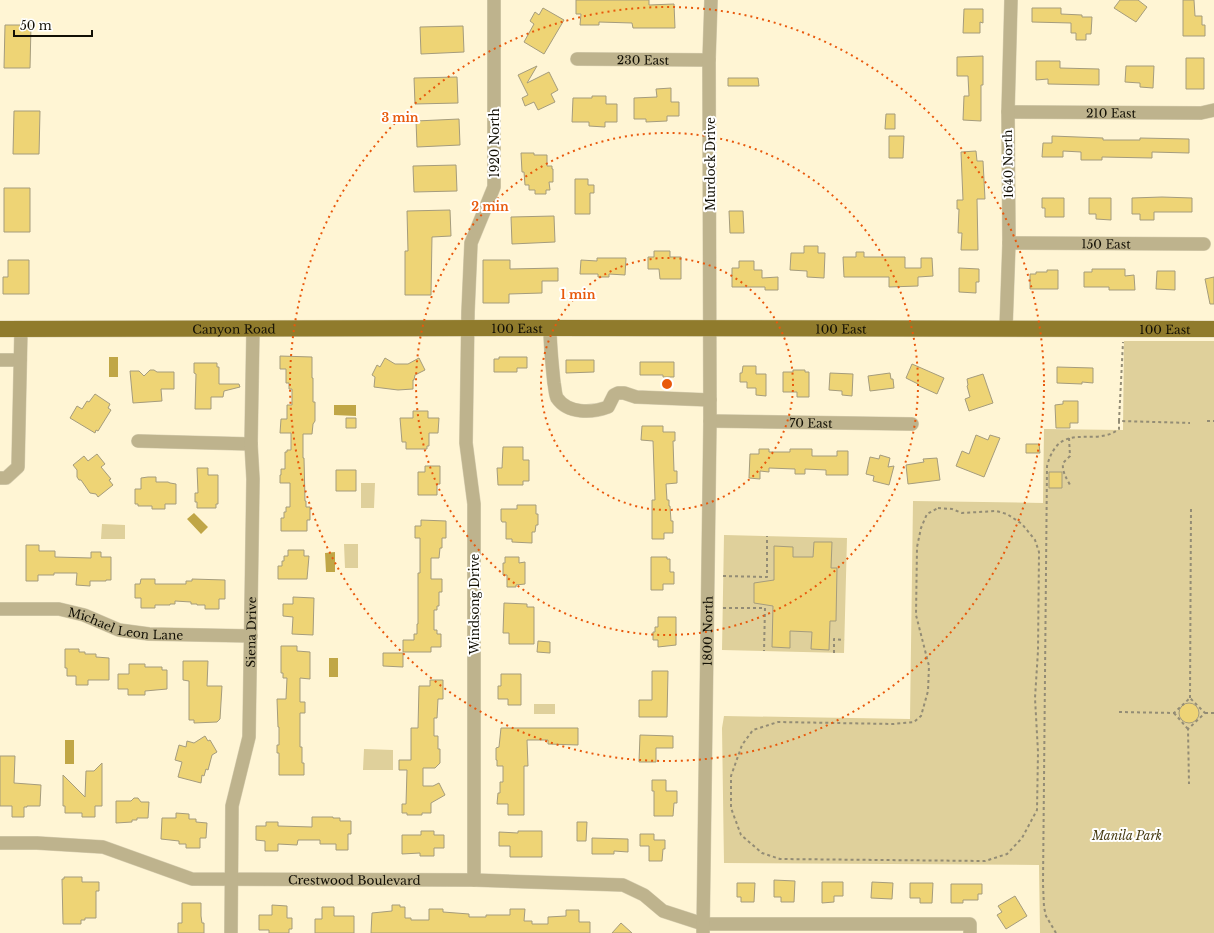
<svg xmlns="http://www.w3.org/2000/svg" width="1214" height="933" font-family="'Libre Baskerville',serif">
  <rect width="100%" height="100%" fill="#fff5d4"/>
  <path fill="#dfd09b" d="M1124,341H1214V933H1040L1039,865L724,863L722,728L724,716L910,719L913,501L1043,503L1044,429L1123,430Z
    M361,483H375L374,508H361Z
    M102,524L125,525V539H101Z
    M724,535L847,538L844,653L722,650Z
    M344,544H358V568H345Z
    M534,704H555V714H534Z
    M364,749L393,750V770H363Z"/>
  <path fill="#c0a646" d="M109,357H118V377H109Z
    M334,405H356V416L334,415Z
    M194,513L208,527L201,534L187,519Z
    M335,552V572H326L325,553Z
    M329,658H338V677H329Z
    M65,740H74V764H65Z"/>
  <path fill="#eed475" stroke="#a59c7d" d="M576,0H649V5L674,4L675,28H633L632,23L599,22V25H580L581,14H576Z
    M1120,0H1138L1147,7L1136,22L1114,8Z
    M1183,0H1194L1195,16H1202V25H1205V36H1183Z
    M543,8L564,20L544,54L524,42L534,24L530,21L535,12L539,15Z
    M1032,8H1061V14L1082,15V17H1092L1091,34H1086V40H1076V33H1071V23L1032,22Z
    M964,9H983V23L980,22V33H963Z
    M5,25H31L30,68H4Z
    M463,26L464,52L421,54L420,27Z
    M983,56V85H981V121L963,120L964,96H969L968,76H957V57Z
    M1186,58H1204V89H1186Z
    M1036,61H1060V68L1099,69V85L1048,84V79L1036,80Z
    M537,66L527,83L549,72L558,90L551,94L555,102L538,110L534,102L525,106L522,98L528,95L518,75Z
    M1126,66H1154L1153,88L1140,87V83L1125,82Z
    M457,77L458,103L415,104L414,78Z
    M728,78H758L759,86H728Z
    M671,88V102H679V116H667V121L646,122V119H634V98L657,97L656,89Z
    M592,96H606V104H617V122H605V127L589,126V122H572L573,98H592Z
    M14,111H40L39,154H13Z
    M886,114H895V129H885Z
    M459,119L460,145L417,147L416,121Z
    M889,136H904L903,158H889Z
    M1052,136L1103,138V140H1140V138L1189,139V153L1152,152V158L1102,157V160H1081V152L1063,151V157H1042L1043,143H1052Z
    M976,151L977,161H983L985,199H977L978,250H961L962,233H958L959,209H957V200H963L961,152Z
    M521,153H534V155H547V166H552V169H553V182H549L550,190H546V194H535V190H529V185H525L524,172H522Z
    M456,165L457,191L414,192L413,166Z
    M575,179H588V185H594V193H590V214H575Z
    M4,188H30V232H4Z
    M1162,197L1192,198V212H1154V220H1140V214H1132V198Z
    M1042,198H1064V217H1045V208H1042Z
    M1089,198H1111V220L1096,219V214H1089Z
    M450,210L451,236L432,237L431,295H405V251H408L407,211Z
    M729,211H743L744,233H730Z
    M554,216L555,242L512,244L511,217Z
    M804,246H818V253H825L824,278L807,277V271L790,270L791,253H804Z
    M654,251H670V257H681V279H660L659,269H648V257H654Z
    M856,252H864V257H905V268H921V258H932L933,276L918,277V286L889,287V277H844L843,257H856Z
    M597,258H626L625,275L609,274V277H598V274H580L581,260L597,261Z
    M8,260H29V294H3V277H8Z
    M483,260H510V269L558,268V281H542V293L509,294V303H483Z
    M739,261H754V270H762V278L778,277V290H765V287H732V268H739Z
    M959,268L979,269V282H976V293L959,292Z
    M1092,269H1125V276L1134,275L1135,290H1109V287H1084V272H1092Z
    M1047,270H1058V289H1030V274H1036V272H1047Z
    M1157,271H1175V290L1156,289Z
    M1214,277V304H1210L1205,279Z
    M280,356L312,357V378H313V402H315V421L313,424L312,434H303V458H304L305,501H306V507H310V520H307V531H281V518H284V512H286V507H290V483H280V475H281V469H285V452H287V450H291V433H280L281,419H287V405H292V389H289V383H286V369H280Z
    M499,357H527V368H517V372H494V359H499Z
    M385,358L395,364H408L419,358L425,370L415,375L414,380H413V389L398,390L374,387L375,377L372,375L377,365L380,367Z
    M566,360H594V372L566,373Z
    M640,362H674V377H663V375H640Z
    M194,363H217V367H219V384H239L240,387L224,391L223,397H211V409H195L196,374L194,373Z
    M912,364L944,378L937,394L917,385L918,384L906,378Z
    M743,366H756V374H766V396L756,395V388H747V382H740V373H742Z
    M1057,367L1093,368V383L1082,382V384L1057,383Z
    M150,370H154L157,372H174V389H161L162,401L133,403L130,371H139L144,376Z
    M793,370H805V372H809V397H797V392H783V372H793Z
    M830,373L853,374L852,396L842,395V391L829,390Z
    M890,373L891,379H893L894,388L870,391L868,376Z
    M983,374L993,403L969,411L965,399L970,397L967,386L968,385L967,379Z
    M95,394L110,404L108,408L111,410L98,431L96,430L95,433L70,418L77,406L82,409L87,401L89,402Z
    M1063,401H1078V423H1070V428H1056L1055,405L1063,404Z
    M413,411H428V418H439L438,433H429V446H427V449H406V442H402L400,418H413Z
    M346,418H356V428H346Z
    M642,426H663V432H675V441H673L674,471H677V483L666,484L667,500H669V506H670L671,521H673V533H664V539H652V500H655L653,441L641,440Z
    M976,435L988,440L990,435L1000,438L984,477L956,466L962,451L969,454Z
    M1026,444H1039L1040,453H1026Z
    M503,447H523V460H529V481H523V485H498L497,468H502Z
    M759,449H769V452H790V449H812V456H837V451H848V475H826V470L805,469V474H795V469L769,468V472L760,471V479L749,478L750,454H759Z
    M97,454L105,464L101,467L111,479L109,480L113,485L98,497L96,494L90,493L81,480H79L77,477V470L73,465L84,456L88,461Z
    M880,455L890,458L888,467L894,466L889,485L873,481L874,476L866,474L870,457L879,459Z
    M937,458L940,480L908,484L906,465L924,462L923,459Z
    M425,466H440V484H437V495H418V472H425Z
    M197,468H208V475H218V504H216V508H197V502H195V493H198Z
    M336,470H356V491H336Z
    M1049,472H1062V488H1049Z
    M148,477H156V482H168L170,483L176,484V504H165V509H152V506H138V504H135V489H141V478Z
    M517,505H536V514H538V525H536L535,532H532V543L512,542V539H506V522H502L501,520V509H517Z
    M421,520L446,521V538H442V548H440L439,558H431V579H442V592H439V606H437V610H434V630H437V634H441V647H431V652H403V640H414V634H417V624H418V573H420V538H415V526H421Z
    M814,542H832L831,568H837L836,621H830L829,650L811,649L812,632L790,631V648L772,647L773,606L754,603V583L774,580V546L793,547V557H813Z
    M26,545H39V551H55V557L91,558V552H101V557H111V580H106V581H90V586L76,585L77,573H54V575H38V581H26Z
    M288,550H304V556H309L307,579H278V566H282V561H284V556H288Z
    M505,557H519V563L525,562V584L516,585V587H507V575H503V563H505Z
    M651,557H667V559H670V572H674V584H663V590H651Z
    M141,579H155V584H186V581H192V579L225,580V599H219V609H205V605H197V604H191V602L175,601V604H170V605H155V608H141V598H135V584H140Z
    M293,597L314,598L313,635L292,634L293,617L283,616V604H293Z
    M504,603L527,604V607H534V644H509V633H503Z
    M658,617H676V645L658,647V640H653V632H655V627H658Z
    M538,641L550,642V653L537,652Z
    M281,646H297V651L310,652V679L300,678V702H305V713H300V747H302V763H304V775H279V753H277V745H279V727H278L277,699H286L287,678H283V673H281Z
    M65,649H79V652H85V654H96V657L109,658V680H88V685H76V676H67V668H65Z
    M383,653H403V667L383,666Z
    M183,661H208L207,686H222L220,719L217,722L194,723V720H189V681L183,680Z
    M129,664H145V667H162V670H167V689L145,691V695H128V689H118V674H129Z
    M652,671H668L667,717H639V700H652Z
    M501,674H521V705H508V699H498V686H501Z
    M430,680H443V699H438L437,718H434V736H438V749H440V763L435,768H423V786H433L439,783L445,795L431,803V813H422V815H407V813H402V804H406L407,770H399V760H411V728H418L419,686H430Z
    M1179 713a10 10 0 1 1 20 0a10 10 0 1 1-20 0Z
    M501,728H578V745L548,744V740H527L528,766H524V815H508V804H497L498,793H500V782H503V766H497V760H496V748L499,747Z
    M640,735L673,736V748H656V762H639Z
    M205,736L208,741L210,740L217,752L212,755L208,770L206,769L204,776L202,775L201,783L178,777L182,762L175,760L179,745L186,747L187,741L194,743Z
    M0,756H15L14,783L41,785L40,806H27V807H24V817H12V806H0Z
    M102,763V806H95V817H82V813H65V806H63V775L85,797L86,771H94Z
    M652,780H666V791H677V803H674L673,816H654V791H652Z
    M134,798H138L141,802H149L148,818H137V820H132V822L116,823V801H131Z
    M176,813L189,814V819H196V822L207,823L206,838H200V848H186V844H179V841L161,839L162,818H176Z
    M312,817H333V818H340V821H351V834H348V850H336V844H320V840H298L297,845L278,844V851H265V841L256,840V826H266V822H278V826L312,827Z
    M577,822H587L586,841H577Z
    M421,831H434V835H444V848H434V856H420V853L402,854V835H421Z
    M518,831H542V857H510V846H499V832L518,833Z
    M640,834H654V840H665V849H663L662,861H649V846H640Z
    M592,838L628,839V852L614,851V854H592Z
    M64,877H82V882H99V891H96V918H85V920H81V924H63L62,879H64Z
    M774,880L795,881L794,902H781V897H774Z
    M822,882H843V896H834V902L822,903Z
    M872,882L893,883L892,899L871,898Z
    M737,883H755L754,902H741V897H737Z
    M910,883H933L932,903H920V898H910Z
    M951,884H982V894H978V900H963V903H951Z
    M1015,896L1027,916L1006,929L997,915L1002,912L998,906Z
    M182,903H201V916L202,923H204V933H178V923H182Z
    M272,905L287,906V918H292V929H289V933H269V930H259V915H272Z
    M392,905H400V907H405V918H411V920H429V909H443V912L469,914V917H486V915H510V909H525L524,921H532V924H548V917L566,916V910H579V922H590V933H371L372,913L392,911Z
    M322,907H334V916H354V933H315V919H322Z
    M621,923L632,933H612Z"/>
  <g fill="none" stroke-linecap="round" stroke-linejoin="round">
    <defs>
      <g id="minor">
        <path id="s1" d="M577,59L709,60"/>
        <path id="s2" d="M1008,112L1201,113L1214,110"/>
        <path id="s3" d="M1009,243L1204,244"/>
        <path d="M550,328C550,346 552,364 554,383C555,387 555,394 557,398C568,414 592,413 608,407L614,395L618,393H624L636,397L710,400"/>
        <path d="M1006,328L1009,243L1008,112L1011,0"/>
        <path d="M0,360H20"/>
        <path id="s4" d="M710,421L912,424"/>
        <path d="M138,441L251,444"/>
        <path d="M0,478H6L18,467L21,329"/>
        <path id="s5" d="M0,609H59L84,615L119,630L149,634L251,636"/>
        <path id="s6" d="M0,843H37L103,847L192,879L474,880L623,885L644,895L663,911L703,924H970V933"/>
        <path d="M474,880V504L466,443L468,312L471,243L494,187V0"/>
        <path id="s7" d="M231,933L232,806L249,737L253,479L251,444L253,329"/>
        <path id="s8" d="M703,933L710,421L709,60L711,0"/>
      </g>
      <g id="major">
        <path id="s9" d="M0,329L550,328L1214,329"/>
      </g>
    </defs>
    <use href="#minor" stroke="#d9d0b3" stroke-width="14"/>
    <use href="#major" stroke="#d9d0b3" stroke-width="17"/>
    <path stroke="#938c75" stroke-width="2" stroke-dasharray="3 3" stroke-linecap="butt" d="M1119,421L1123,342
      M1207,421H1214
      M1069,438L1070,456L1063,463C1062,472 1066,477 1070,485
      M938,508L952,509L962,513L996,511L1007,514L1022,524L1035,540L1039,552L1038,651L1035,698L1038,752L1037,810L1022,838L1007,854L985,861L780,859L762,853L741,835L731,808V776L742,745L753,730L778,722L893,724L914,722L921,716L928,691L929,666L916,615L917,547L921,528L927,514Z
      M723,576L767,577V536
      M723,608H765L764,651
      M834,653V639L844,640
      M1190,698L1191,507
      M1119,712L1174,713L1190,698L1205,713L1188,729L1189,784
      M1174,713L1188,729
      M1205,713H1214
      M1056,933L1046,916L1044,907L1043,884L1047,466C1060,418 1093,449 1119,429V421L1190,423"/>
    <use href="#minor" stroke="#beb38d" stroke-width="13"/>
    <use href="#major" stroke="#907b2c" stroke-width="16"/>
  </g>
  <g fill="none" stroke="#e8590c" stroke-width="2" stroke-dasharray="2 4">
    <circle cx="667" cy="384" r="126"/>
    <circle cx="667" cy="384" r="251"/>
    <circle cx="667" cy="384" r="377"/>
  </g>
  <g text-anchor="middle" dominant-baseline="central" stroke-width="4" stroke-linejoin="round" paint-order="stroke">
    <g font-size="12" fill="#131005" stroke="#fff">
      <text stroke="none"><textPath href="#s1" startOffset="66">230 East</textPath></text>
      <text stroke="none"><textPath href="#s2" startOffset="103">210 East</textPath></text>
      <text transform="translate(494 143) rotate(-90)">1920 North</text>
      <text transform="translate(710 164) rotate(-90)">Murdock Drive</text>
      <text transform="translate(1008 164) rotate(-91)">1640 North</text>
      <text stroke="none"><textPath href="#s3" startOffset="97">150 East</textPath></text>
      <text stroke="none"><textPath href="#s9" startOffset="517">100 East</textPath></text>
      <text stroke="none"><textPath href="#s9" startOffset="841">100 East</textPath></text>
      <text stroke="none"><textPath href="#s9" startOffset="234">Canyon Road</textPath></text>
      <text stroke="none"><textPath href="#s9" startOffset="1165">100 East</textPath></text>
      <text stroke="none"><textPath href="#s4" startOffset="101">70 East</textPath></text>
      <text transform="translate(474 604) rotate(-90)">Windsong Drive</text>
      <text stroke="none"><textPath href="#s5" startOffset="128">Michael Leon Lane</textPath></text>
      <text stroke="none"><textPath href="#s8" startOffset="302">1800 North</textPath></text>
      <text stroke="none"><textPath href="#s7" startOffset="303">Siena Drive</textPath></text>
      <text stroke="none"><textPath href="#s6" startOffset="360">Crestwood Boulevard</textPath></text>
    </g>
    <g font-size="12" font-style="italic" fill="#483d15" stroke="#fff">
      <text x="1127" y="835">Manila Park</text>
    </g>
  </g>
  <circle cx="667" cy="384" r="6" fill="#e8590c" stroke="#fff" stroke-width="2"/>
  <g font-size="12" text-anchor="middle" font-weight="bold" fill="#e8590c" stroke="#fff" stroke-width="4" stroke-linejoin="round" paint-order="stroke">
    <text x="400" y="122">3 min</text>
    <text x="490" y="211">2 min</text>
    <text x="578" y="299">1 min</text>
  </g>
  <path d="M14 30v6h78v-6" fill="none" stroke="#131005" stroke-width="2"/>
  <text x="20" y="30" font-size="12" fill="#131005" stroke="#ffffff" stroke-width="3" paint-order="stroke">50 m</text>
</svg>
